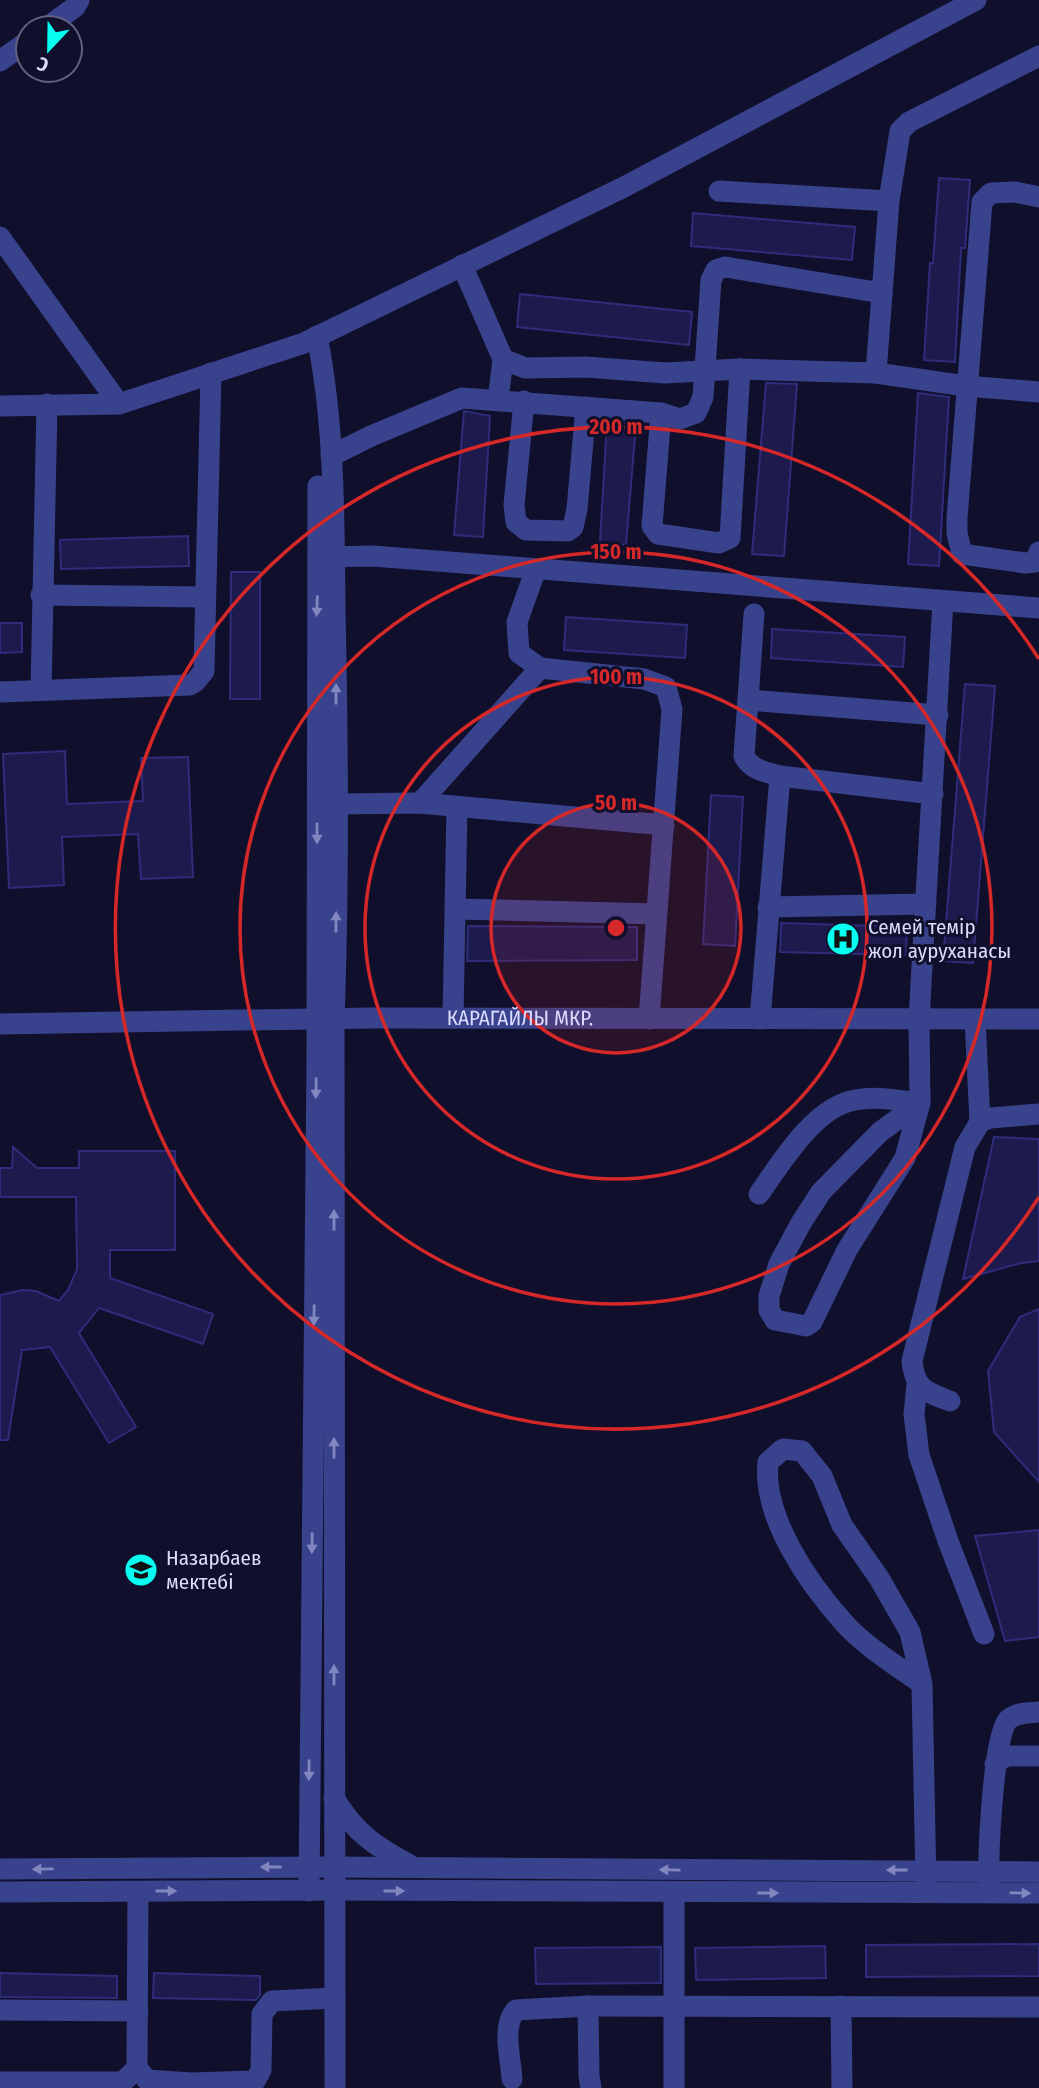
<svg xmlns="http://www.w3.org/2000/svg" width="1039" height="2088" font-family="'Fira Sans Condensed',sans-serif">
  <rect width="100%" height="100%" fill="#10102c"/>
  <path fill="#1d1b4e" stroke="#2f2c7b" stroke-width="2" d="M939,178L970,180L965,248H961L955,362L924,360L930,263H933Z
    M693,213L855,227L852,260L691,246Z
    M520,294L692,312L689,345L517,327Z
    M766,383L797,384L784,556L752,554Z
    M918,393L949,397L939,566L908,564Z
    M464,411L490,416L483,537L454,535Z
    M607,422L636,424L626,545L600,542Z
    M188,536L189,566L61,569L60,540Z
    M231,572H260V699H230Z
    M566,617L687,625L685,658L564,650Z
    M0,623H22V652L0,653Z
    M772,629L905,637L903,667L771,658Z
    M965,684L995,686L973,963L943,961Z
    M65,751L67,804L143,801L141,758L188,757L193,877L141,879L138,834L62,837L64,885L9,888L3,754Z
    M711,795L743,797L735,946L703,944Z
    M781,923L907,927L906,955L780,952Z
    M468,926L637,927V960L467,961Z
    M994,1137L1039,1139V1261L1021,1263L963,1279Z
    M13,1147L37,1168H79V1151H175V1250H110V1278L213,1314L203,1344L99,1308L79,1333L136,1427L109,1443L50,1347L22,1350L8,1440H0V1295L23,1290L36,1291L59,1301L68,1290L77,1269L76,1197H0V1168H12Z
    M1039,1309V1482L994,1432L988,1371L1020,1317Z
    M1039,1530V1637L1005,1641L975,1536Z
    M1039,1944V1976L866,1977V1945Z
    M825,1946L826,1978L696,1980L695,1948Z
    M661,1947V1983L536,1984L535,1948Z
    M0,1973L117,1976V1998L0,1997Z
    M154,1973L260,1976V1995L256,2000L153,1998Z"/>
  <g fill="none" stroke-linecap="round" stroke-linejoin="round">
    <g stroke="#39428d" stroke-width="21">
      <path d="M46,28L75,7L79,0"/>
      <path d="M0,61L28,41"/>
      <path d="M719,191L889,201L876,373"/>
      <path d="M1039,197L1015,192L991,193L982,202L957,518V533L962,554L1025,563L1035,562L1039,552"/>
      <path d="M889,201L900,131L909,122L1039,56"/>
      <path d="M0,237L119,404"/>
      <path d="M462,265L503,359L525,368L586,367L665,373L740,369L876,373L966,386L1039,392"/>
      <path d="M317,336C335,426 334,520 335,611C338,747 339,883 334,1019L335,2088"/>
      <path d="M498,400L503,359"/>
      <path d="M524,401L514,505L516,522L526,530L568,531L573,527L577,509L586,407"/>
      <path d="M0,406L119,404L304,343L624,187L976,0"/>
      <path d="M661,413L652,526L658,534L719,543L730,538L740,369"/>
      <path d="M331,456L371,436L462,398L661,413L680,419L696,413L703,397L711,280L716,270L725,267L882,293"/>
      <path d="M322,557L373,556L1039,608"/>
      <path d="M536,569L517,622L519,653L540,668"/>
      <path d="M41,595L205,597"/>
      <path d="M754,614L744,756C751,770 766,772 780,776L933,794"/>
      <path d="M41,690L47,404"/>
      <path d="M0,692L190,685L195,682L204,671L211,373"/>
      <path d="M748,700L938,715"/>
      <path d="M420,803L540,668L644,679L666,687L672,709L649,1019"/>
      <path d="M337,804L420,803L664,825"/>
      <path d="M768,907L926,904"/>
      <path d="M455,909L656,914"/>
      <path d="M453,1018L457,807"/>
      <path d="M760,1019L780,776"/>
      <path d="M975,1019L980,1122"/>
      <path id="s1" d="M0,1024L371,1018L1039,1019"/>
      <path d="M920,1103L880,1132L821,1192L801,1223L779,1264L769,1296V1310L775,1320L806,1326L812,1322L847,1250L905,1158L920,1103L919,1019L943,601"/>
      <path d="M759,1194C781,1163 814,1107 855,1100C876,1096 898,1100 920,1103"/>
      <path d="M917,1384L914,1414L919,1455L948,1541L984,1634"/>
      <path d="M950,1401C926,1392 915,1390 912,1361L965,1147L980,1122L990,1118L1039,1114"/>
      <path d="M922,1684C897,1666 866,1647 845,1624C809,1584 762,1517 768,1462L783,1449L802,1451L822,1476L842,1525L879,1578L910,1632L922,1684L926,1884"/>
      <path d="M995,1764L1006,1756H1039"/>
      <path d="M334,1798C355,1833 375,1846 410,1865"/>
      <path d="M0,1869L334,1867L1039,1872"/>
      <path d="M989,1883C988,1857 993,1735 1008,1720C1016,1712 1028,1713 1039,1712"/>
      <path d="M309,1891L317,1060L318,486"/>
      <path d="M0,1892L335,1890L1039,1893"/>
      <path d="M138,1892L137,2068L147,2080L191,2083L255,2081L261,2070L262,2014L272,2001L335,1998"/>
      <path d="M588,2006L1039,2007"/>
      <path d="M841,2006L842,2088"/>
      <path d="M0,2010L138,2011"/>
      <path d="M512,2079C511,2059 501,2026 516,2010L588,2006L589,2076L591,2088"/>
      <path d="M0,2082H123L137,2068"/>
      <path d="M674,2088V1892"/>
    </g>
  </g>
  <defs><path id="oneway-solid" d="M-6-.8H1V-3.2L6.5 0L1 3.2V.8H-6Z" transform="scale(1.75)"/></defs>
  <g fill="#8287c0">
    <use href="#oneway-solid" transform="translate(317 606) rotate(92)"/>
    <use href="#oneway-solid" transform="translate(336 694) rotate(-90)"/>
    <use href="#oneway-solid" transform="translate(317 833) rotate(90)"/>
    <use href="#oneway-solid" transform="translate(336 922) rotate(-89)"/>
    <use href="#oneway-solid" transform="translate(316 1088) rotate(91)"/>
    <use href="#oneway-solid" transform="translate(334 1220) rotate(-90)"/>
    <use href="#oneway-solid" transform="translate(314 1315) rotate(91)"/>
    <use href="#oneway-solid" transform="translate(334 1448) rotate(-90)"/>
    <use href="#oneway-solid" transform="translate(312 1543) rotate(91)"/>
    <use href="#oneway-solid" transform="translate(334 1675) rotate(-90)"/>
    <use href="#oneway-solid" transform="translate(309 1770) rotate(91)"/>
    <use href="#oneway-solid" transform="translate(271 1867) rotate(180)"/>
    <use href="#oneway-solid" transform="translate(43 1869) rotate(179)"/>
    <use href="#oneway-solid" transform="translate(670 1870) rotate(-179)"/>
    <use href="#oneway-solid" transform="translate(897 1870) rotate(-180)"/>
    <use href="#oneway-solid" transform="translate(166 1891)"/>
    <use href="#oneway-solid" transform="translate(394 1891)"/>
    <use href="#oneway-solid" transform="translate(768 1893)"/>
    <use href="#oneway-solid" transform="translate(1020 1893) rotate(1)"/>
  </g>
  <circle cx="616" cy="928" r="125" fill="#d62828" fill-opacity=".12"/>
  <g fill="none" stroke="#d62828" stroke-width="3.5">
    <circle cx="616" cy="928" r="125"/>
    <circle cx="616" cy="928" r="251"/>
    <circle cx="616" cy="928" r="376"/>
    <path d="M1039 1197A501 501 0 1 1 1039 659"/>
  </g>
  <defs>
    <symbol id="hospital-disc" viewBox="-11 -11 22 22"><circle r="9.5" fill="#07fff2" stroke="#10102c"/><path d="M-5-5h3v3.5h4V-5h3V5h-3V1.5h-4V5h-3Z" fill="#111"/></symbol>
    <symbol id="school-disc" viewBox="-11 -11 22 22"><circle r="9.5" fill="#07fff2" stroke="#10102c"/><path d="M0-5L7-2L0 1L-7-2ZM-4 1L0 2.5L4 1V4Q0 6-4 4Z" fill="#111"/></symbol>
  </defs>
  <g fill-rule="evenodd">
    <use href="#hospital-disc" x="824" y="920" width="38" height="38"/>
    <use href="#school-disc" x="122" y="1551" width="38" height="38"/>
  </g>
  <g text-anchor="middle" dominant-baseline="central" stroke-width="6" stroke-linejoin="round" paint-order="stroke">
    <g font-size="21" fill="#dbdcff" stroke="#10102c" text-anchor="start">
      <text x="868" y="927">Семей темір<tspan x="868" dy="24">жол ауруханасы</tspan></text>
      <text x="166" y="1558">Назарбаев<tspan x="166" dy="24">мектебі</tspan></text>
    </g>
    <g font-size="21" fill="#dbdcff" stroke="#10102c">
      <text stroke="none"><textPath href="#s1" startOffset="520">КАРАГАЙЛЫ МКР.</textPath></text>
    </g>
  </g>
  <circle cx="616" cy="928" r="10" fill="#d62828" stroke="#10102c" stroke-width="3.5"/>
  <g font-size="21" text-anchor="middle" font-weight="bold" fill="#d62828" stroke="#10102c" stroke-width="6" stroke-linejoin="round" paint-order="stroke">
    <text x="616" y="434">200 m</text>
    <text x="616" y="559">150 m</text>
    <text x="616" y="684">100 m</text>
    <text x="616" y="810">50 m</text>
  </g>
  <g transform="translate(49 49) rotate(202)"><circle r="33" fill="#10102c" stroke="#616280" stroke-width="2"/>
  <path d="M0-5L12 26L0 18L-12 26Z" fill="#07fff2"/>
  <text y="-10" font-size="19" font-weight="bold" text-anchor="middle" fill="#dbdcff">С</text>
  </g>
</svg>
